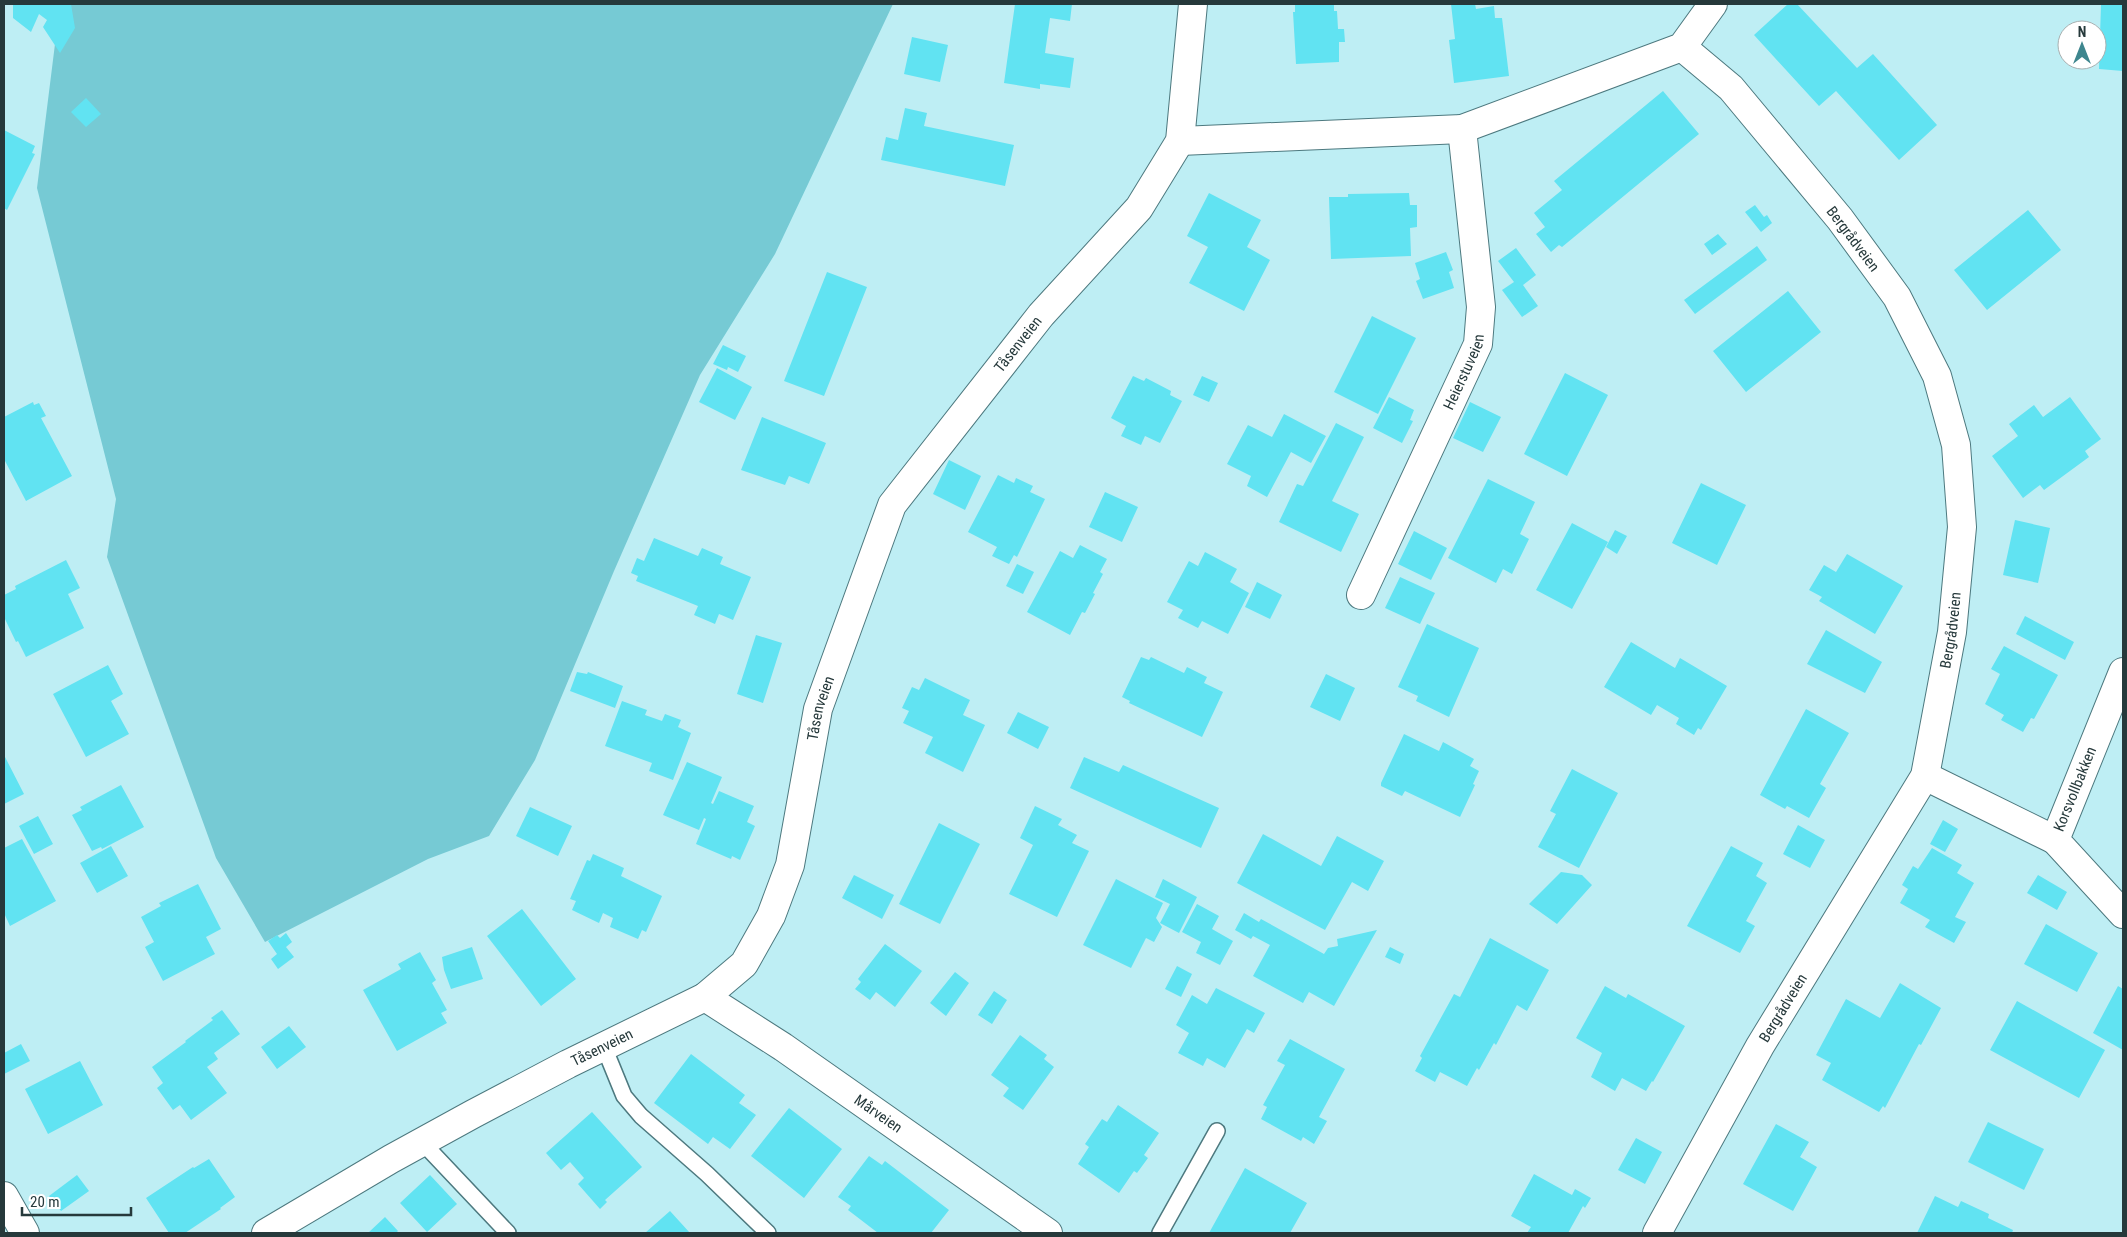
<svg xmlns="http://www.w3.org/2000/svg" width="2127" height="1237" font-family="'Roboto Condensed',sans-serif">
  <rect width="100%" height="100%" fill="#beeef4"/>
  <path fill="#76cad4" d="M60,4H893L775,254L700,375L614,571L535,760L489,836L428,859L265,942L216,858L107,557L116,499L37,188Z"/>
  <path fill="#61e3f2" d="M13,4H71L75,28L60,53L43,27L47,20L39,14L31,32L13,18Z
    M1015,4H1072L1070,21L1050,18L1045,53L1074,58L1070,88L1040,84V89L1004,83Z
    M1295,4H1334V11H1337L1338,29H1344L1345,42H1339V62L1296,64L1293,12H1295Z
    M1451,4H1475L1476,9L1494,6L1495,18H1502L1509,76L1454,83L1449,40L1455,39Z
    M1788,4H1797L1857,68L1873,54L1937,125L1899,160L1836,91L1819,106L1754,35Z
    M2101,4H2123V71L2099,69Z
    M912,37L948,45L940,82L904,74Z
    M1663,91L1699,134L1562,247L1559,245L1551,252L1536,234L1545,227L1534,213L1562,190L1554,181Z
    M86,98L101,114L86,127L71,112Z
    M905,108L927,113L924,126L1014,145L1005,186L881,160L886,137L898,140Z
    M4,130L35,146L32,153L35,154L7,210L4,208Z
    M1209,193L1261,220L1247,247L1270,260L1244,311L1189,283L1208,247L1187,236Z
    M1409,193L1410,205H1417V227L1410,228L1411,256L1331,259L1329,197H1348V194Z
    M1755,205L1764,217L1767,215L1772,223L1761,232L1745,212Z
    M2028,210L2061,250L1987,310L1954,270Z
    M1718,234L1727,244L1712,255L1704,244Z
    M1757,246L1767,260L1695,314L1684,300Z
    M1516,248L1536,275L1523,285L1538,306L1522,317L1502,290L1514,282L1498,261Z
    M1446,252L1453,270L1449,272L1454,288L1423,299L1416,281L1420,279L1415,263Z
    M827,272L867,287L824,396L784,381Z
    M1788,291L1821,332L1746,392L1713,351Z
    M1372,316L1416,338L1378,414L1334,392Z
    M723,345L746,356L738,372L728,367L727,370L713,364Z
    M717,368L752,387L735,420L699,402Z
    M1565,373L1608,395L1567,476L1524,454Z
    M1133,376L1144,381L1146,378L1171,391L1170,395L1182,401L1160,443L1145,436L1141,445L1121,436L1126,426L1111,418Z
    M1202,376L1218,383L1209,402L1193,395Z
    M1389,397L1414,410L1410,420L1413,421L1402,443L1373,428Z
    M2070,397L2101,439L2085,451L2089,457L2044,490L2040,485L2023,498L1992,456L2018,436L2009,424L2034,405L2043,417Z
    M33,402L34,405L39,403L46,416L41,418L72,476L26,501L4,459V417Z
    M1470,402L1501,417L1483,452L1453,438Z
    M1284,414L1326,436L1311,463L1291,452L1267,497L1247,486L1251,476L1227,464L1248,425L1272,437Z
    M762,417L826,443L809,484L789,476L785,485L741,470Z
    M1336,423L1364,437L1332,501L1359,514L1341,552L1279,522L1297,484L1303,486Z
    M949,460L981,476L965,510L933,494Z
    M998,475L1014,483L1016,478L1033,486L1030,492L1045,499L1017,557L1014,555L1009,564L992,556L997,547L968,532Z
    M1488,479L1535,502L1520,534L1529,539L1512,574L1503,569L1496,583L1448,558Z
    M1701,483L1746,505L1717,565L1672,543Z
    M1105,492L1138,507L1122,542L1089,527Z
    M2015,520L2050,528L2038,583L2003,575Z
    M1572,523L1608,542L1572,609L1536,590Z
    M1615,530L1627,536L1617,554L1606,547Z
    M1414,531L1447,548L1431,580L1398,564Z
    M654,538L698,556L702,548L723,557L720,564L751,577L733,620L719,614L715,624L694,615L698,606L636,581L638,576L631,573L637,558L644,561Z
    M1080,545L1107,559L1100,572L1103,574L1093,593L1095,594L1085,613L1082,612L1070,635L1027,612L1060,551L1073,558Z
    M1205,552L1237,569L1230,582L1249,593L1228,634L1202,621L1198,628L1178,618L1183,610L1167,602L1189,561L1198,566Z
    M1847,554L1903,586L1875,634L1819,601L1822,597L1809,590L1824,565L1836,572Z
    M66,560L80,588L68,594L84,628L26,657L18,641L16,642L4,617V595L16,589L15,586Z
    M1017,564L1034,572L1023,594L1006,586Z
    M1400,577L1435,593L1420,624L1385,608Z
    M1257,582L1282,595L1270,619L1245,607Z
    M2025,616L2074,642L2065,660L2016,634Z
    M1427,624L1479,648L1449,717L1416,701L1418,696L1398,687Z
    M1826,630L1882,662L1865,693L1807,664Z
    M756,635L782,643L763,703L737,694Z
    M1631,642L1675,668L1680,658L1727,686L1701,730L1698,728L1694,735L1676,724L1679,718L1657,705L1651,715L1604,687Z
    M2004,646L2058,675L2034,719L2031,718L2023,732L2001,720L2004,715L1985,704L2000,674L1991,669Z
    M1141,657L1149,660L1151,657L1184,673L1187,667L1207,677L1204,683L1223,692L1202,737L1129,703L1130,701L1122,697Z
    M108,665L123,694L111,701L129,734L86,757L53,694Z
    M577,672L587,674L588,672L623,686L615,708L570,691Z
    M1326,674L1355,688L1340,721L1310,707Z
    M925,678L970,700L963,715L985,725L963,772L925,753L933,737L903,723L909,711L902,708L912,687L919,690Z
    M622,701L647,710L645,715L662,721L665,714L681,720L678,727L691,733L673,780L649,771L652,763L605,746Z
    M1806,709L1849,733L1820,784L1826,788L1809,818L1787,806L1785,809L1760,795Z
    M1018,712L1049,727L1038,749L1007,733Z
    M1404,734L1439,751L1443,742L1474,759L1470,766L1479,771L1473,784L1475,785L1460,817L1405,791L1402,796L1381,786V783Z
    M4,755L24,794L4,804Z
    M1084,757L1119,772L1123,765L1219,808L1201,848L1070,788Z
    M687,762L722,777L711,803L713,804L719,791L754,806L747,822L755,826L740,860L732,856L731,859L696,844L706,819L704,818L699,830L663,815Z
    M1572,769L1618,793L1579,868L1538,847L1556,814L1550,811Z
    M121,785L144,827L102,849L101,847L92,851L72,815L82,810L80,807Z
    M1035,806L1062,819L1058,825L1077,835L1072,843L1089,851L1057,917L1009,894L1033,845L1020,838Z
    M530,807L572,826L558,856L516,836Z
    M38,816L53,844L34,854L19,826Z
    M1943,820L1958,829L1945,852L1930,844Z
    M939,823L980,844L940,924L899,904Z
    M1798,825L1825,840L1810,868L1783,854Z
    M1263,834L1321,866L1337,836L1384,861L1368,891L1352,882L1325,930L1237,883Z
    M22,839L56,901L10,926L4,913V848Z
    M111,846L128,876L97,893L80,863Z
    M1731,846L1763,863L1756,876L1767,883L1746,921L1755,926L1740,953L1687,926Z
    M1932,848L1962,865L1957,873L1974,883L1955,917L1966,922L1954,943L1925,927L1930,920L1900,903L1908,889L1902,885L1913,866L1918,869Z
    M593,854L624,868L621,876L662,896L646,932L642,930L638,939L610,927L613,918L603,913L599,923L572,910L576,901L570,899L587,860L590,861Z
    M1561,872L1582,875L1592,885L1557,924L1529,904Z
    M854,875L894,895L882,919L842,898Z
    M2038,875L2067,892L2057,910L2027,893Z
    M1116,879L1163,903L1156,918L1162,927L1154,942L1146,938L1131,968L1083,945Z
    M1163,879L1197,897L1179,933L1160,923L1170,904L1155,897Z
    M198,884L221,929L206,937L215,954L163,981L145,947L154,942L141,917L161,906L159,903Z
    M1197,904L1219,916L1212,929L1233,941L1220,965L1196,953L1201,942L1182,932Z
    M522,909L576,979L541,1006L487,936Z
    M1244,913L1259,922L1261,919L1324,954L1328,948L1338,946L1337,939L1377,930L1334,1006L1309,992L1303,1003L1253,976L1270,945L1253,936L1251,939L1235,930Z
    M2046,924L2098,953L2077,992L2024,964Z
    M286,933L292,942L286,947L294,957L278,969L271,959L277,954L268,941L277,935L280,938Z
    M1490,938L1549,970L1527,1011L1517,1005L1496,1045L1494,1043L1479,1070L1477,1068L1467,1086L1440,1072L1435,1082L1415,1071L1422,1058L1420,1056L1454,994L1460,997Z
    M885,944L922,971L895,1007L876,992L870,1000L855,989L861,982L858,979Z
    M472,947L483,979L451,989L444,970L442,957Z
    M1390,947L1404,954L1400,964L1385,957Z
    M420,952L436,980L432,983L447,1010L441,1013L447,1023L397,1051L363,990L401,969L398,964Z
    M1177,966L1192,974L1181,997L1165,989Z
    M955,972L969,983L946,1016L930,1003Z
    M1900,983L1941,1008L1921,1045L1919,1044L1885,1108L1883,1106L1879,1112L1822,1080L1831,1063L1816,1055L1846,999L1880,1018Z
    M1605,986L1626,998L1628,994L1685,1026L1653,1082L1652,1081L1646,1091L1622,1078L1615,1091L1591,1077L1602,1053L1576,1038Z
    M2118,986L2123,989V1050L2093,1033Z
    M1216,988L1265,1013L1254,1033L1247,1029L1225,1068L1207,1058L1203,1066L1178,1053L1189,1033L1176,1025L1192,995L1207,1004Z
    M994,991L1007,1000L992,1024L978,1015Z
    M2017,1001L2105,1050L2079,1098L1990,1050Z
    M222,1010L240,1034L214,1053L218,1059L207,1067L227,1093L191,1120L180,1105L173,1110L157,1088L163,1083L152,1067L186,1042L185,1041L213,1020L211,1018Z
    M289,1026L306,1047L277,1069L261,1047Z
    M1020,1035L1047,1055L1044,1059L1054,1067L1023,1110L1003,1096L1009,1088L991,1075Z
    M1290,1039L1345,1069L1319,1117L1327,1121L1314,1144L1303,1137L1301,1141L1261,1119L1267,1107L1263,1105L1285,1065L1277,1061Z
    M21,1044L30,1061L4,1074V1053Z
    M691,1054L745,1095L739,1103L756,1115L730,1149L713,1137L708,1144L654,1103Z
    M80,1061L103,1105L48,1134L25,1089Z
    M1118,1105L1159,1133L1144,1155L1148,1158L1137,1173L1134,1171L1119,1193L1078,1164L1089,1147L1085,1144L1102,1119L1107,1122Z
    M789,1108L842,1149L804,1198L751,1156Z
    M592,1112L642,1167L605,1200L607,1202L600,1209L578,1184L584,1178L570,1162L561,1170L546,1153Z
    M1988,1122L2044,1149L2024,1190L1968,1162Z
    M1776,1124L1809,1142L1800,1157L1817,1167L1793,1211L1743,1184Z
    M1636,1138L1662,1152L1645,1184L1618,1170Z
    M869,1156L882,1165L885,1161L949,1210L931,1233H878L848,1210L851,1206L838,1197Z
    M209,1159L235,1197L220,1208L221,1209L185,1233H169L146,1198L193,1167L194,1168Z
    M1245,1168L1307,1203L1290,1233H1209Z
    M1534,1174L1572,1195L1575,1189L1591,1198L1585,1208L1583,1206L1568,1233H1527L1531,1227L1511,1216Z
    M77,1175L89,1191L61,1211L49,1196Z
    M430,1175L457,1204L427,1232L400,1203Z
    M1935,1196L1958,1207L1961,1201L1989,1214L1988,1218L2013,1230L2012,1233H1917Z
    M670,1211L690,1233H645Z
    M385,1217L398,1231L396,1233H368Z"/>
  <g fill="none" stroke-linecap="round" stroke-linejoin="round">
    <defs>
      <path id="service" d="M604,1047L624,1096L641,1116L707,1174L768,1233
        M422,1142L508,1233
        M1160,1233L1217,1131"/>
      <g id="minor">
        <path d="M1180,141L1462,129L1682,47L1713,4"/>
        <path id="s1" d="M1361,595L1478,344L1481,307L1462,129"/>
        <path d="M2123,672L2055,840L2123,914"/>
        <path d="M1925,776L2055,840"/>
        <path id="s2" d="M705,997L783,1047L1048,1233"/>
        <path d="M4,1196L25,1233"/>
        <path id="s3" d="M266,1233L391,1159L473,1114L568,1064L705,997L744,964L771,916L790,865L818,709L892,505L1041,315L1139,208L1180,141L1193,4"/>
        <path id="s4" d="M1657,1233L1760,1046L1925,776L1952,632L1962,527L1956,445L1937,376L1897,297L1840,219L1731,88L1682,47"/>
      </g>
    </defs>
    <use href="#service" stroke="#4d797f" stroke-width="18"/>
    <use href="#minor" stroke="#4d797f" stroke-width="30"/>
    <use href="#service" stroke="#fff" stroke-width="15"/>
    <use href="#minor" stroke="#fff" stroke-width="28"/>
  </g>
  <g text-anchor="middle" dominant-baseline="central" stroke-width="5" stroke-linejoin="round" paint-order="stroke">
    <g font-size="15" fill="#26393b" stroke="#fff">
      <text transform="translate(1853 239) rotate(53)">Bergrådveien</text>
      <text stroke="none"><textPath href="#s3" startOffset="1239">Tåsenveien</textPath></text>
      <text stroke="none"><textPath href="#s1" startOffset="246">Heierstuveien</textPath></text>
      <text stroke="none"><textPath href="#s4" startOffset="678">Bergrådveien</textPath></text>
      <text stroke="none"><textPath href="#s3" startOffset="819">Tåsenveien</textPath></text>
      <text transform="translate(2075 789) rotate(-68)">Korsvollbakken</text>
      <text stroke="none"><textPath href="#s4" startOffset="258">Bergrådveien</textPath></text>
      <text stroke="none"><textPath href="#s3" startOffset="384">Tåsenveien</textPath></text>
      <text stroke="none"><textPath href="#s2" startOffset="209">Mårveien</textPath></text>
    </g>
  </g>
  <rect width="2127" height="1237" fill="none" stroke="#26393b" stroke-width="10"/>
  <g transform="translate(2082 45)"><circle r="24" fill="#ffffff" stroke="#a8b0b1"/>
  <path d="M0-4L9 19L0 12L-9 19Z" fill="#3e868e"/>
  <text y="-8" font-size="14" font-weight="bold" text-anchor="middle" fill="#26393b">N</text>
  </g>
  <path d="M22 1207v8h109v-8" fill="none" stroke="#26393b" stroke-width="2.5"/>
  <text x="30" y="1207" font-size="15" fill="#26393b" stroke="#ffffff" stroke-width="4" paint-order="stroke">20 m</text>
</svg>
